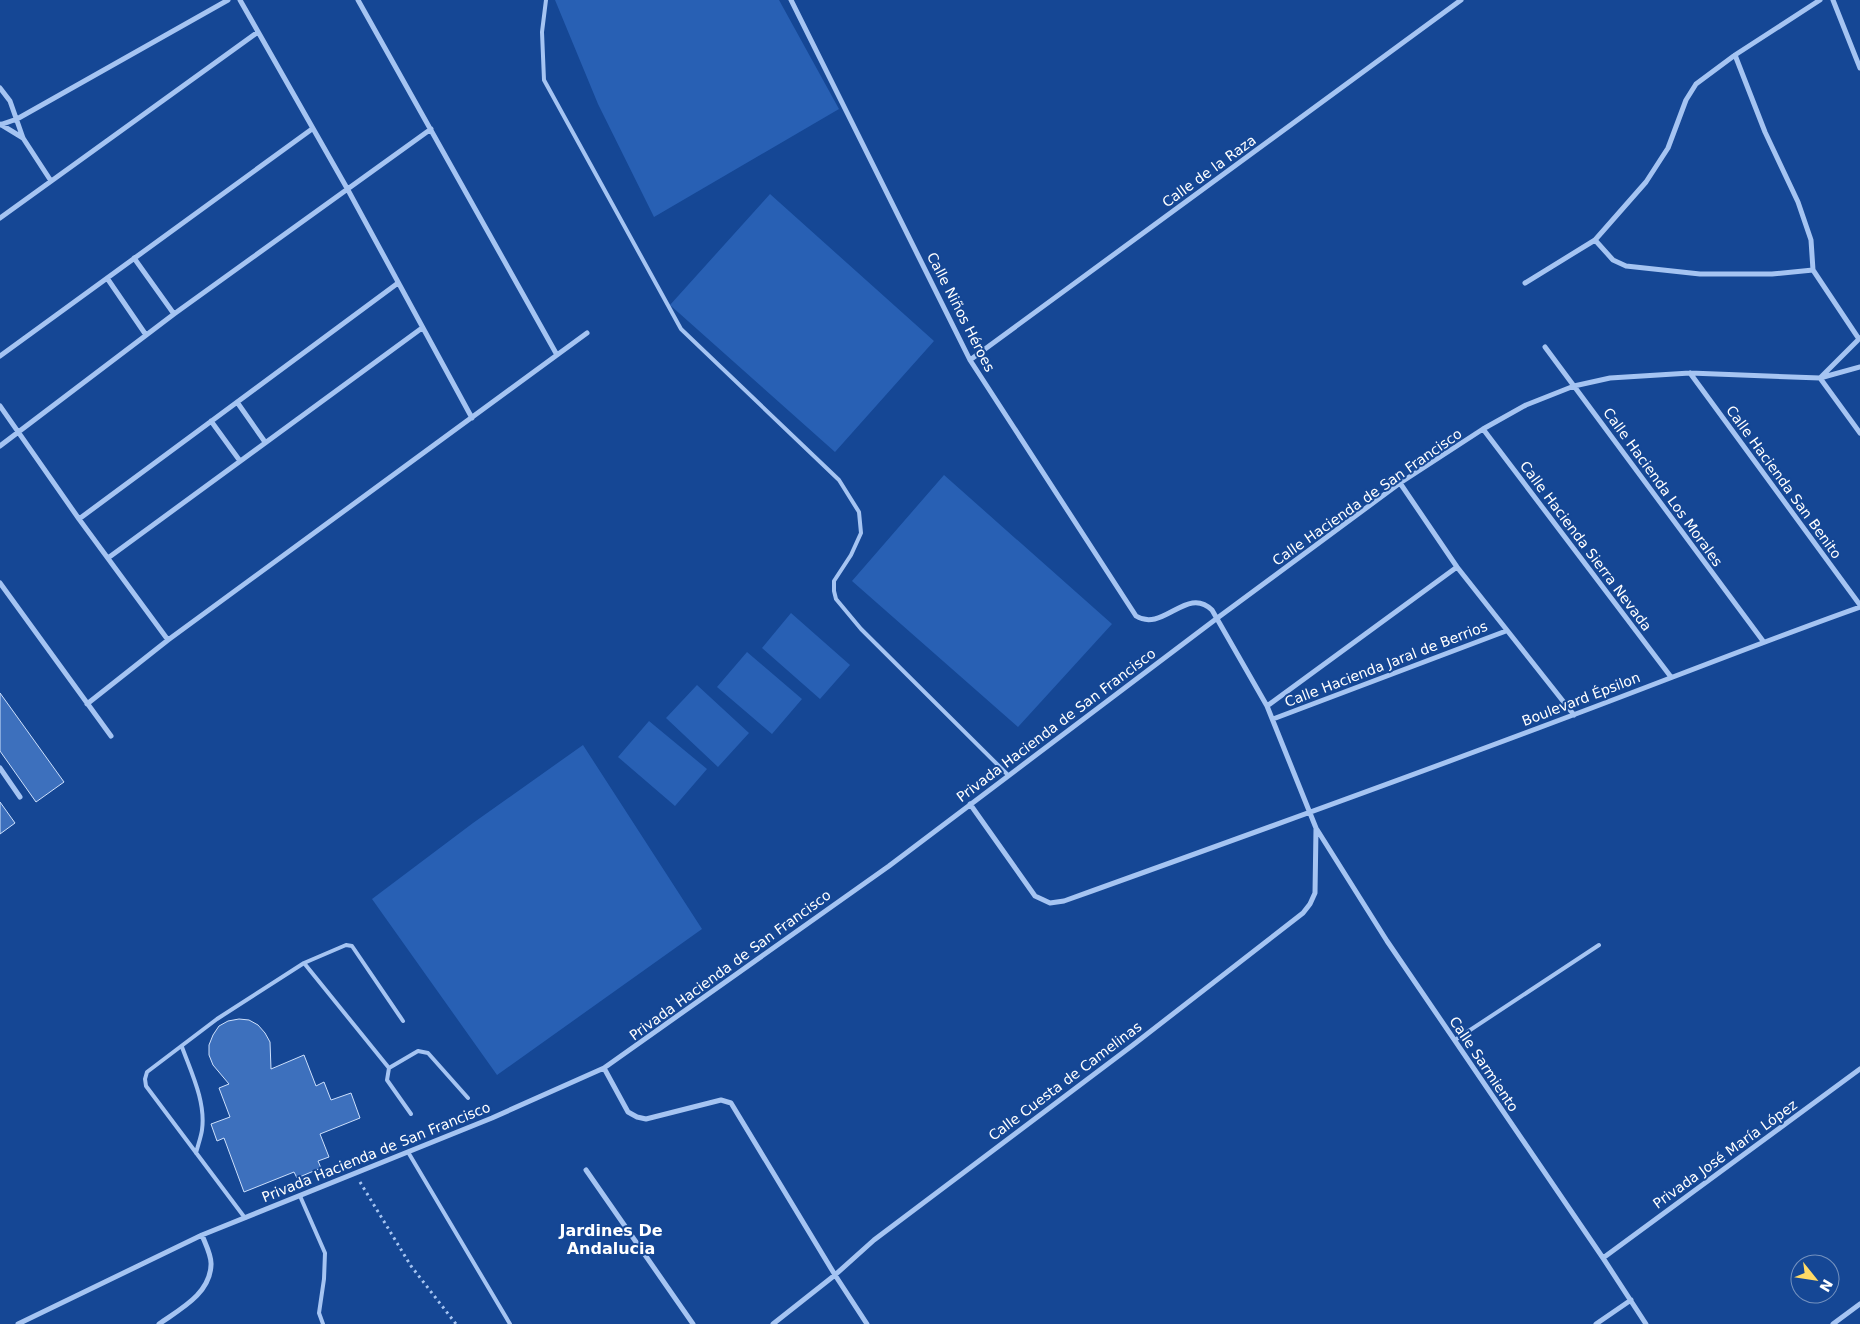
<svg xmlns="http://www.w3.org/2000/svg" width="1860" height="1324" font-family="'DejaVu Sans',sans-serif">
  <rect width="100%" height="100%" fill="#154795"/>
  <path fill="#2860b4" d="M555,0H779L839,109L654,217L598,104Z
    M770,194L934,341L835,452L670,305Z
    M944,475L1112,624L1018,727L852,581Z
    M791,613L850,665L820,699L762,648Z
    M747,652L802,699L772,734L717,687Z
    M697,685L749,733L718,767L666,718Z
    M649,721L707,769L675,806L618,757Z
    M583,745L702,929L497,1075L372,899L473,823Z"/>
  <path fill="#3d70bd" stroke="#cde0fc" d="M0,693L64,782L36,802L0,751Z
    M0,802L15,823L0,834Z
    M239,1019L249,1020L258,1025L265,1033L270,1042L271,1069L304,1055L316,1086L324,1082L331,1100L351,1093L360,1118L320,1134L329,1157L318,1161L321,1168L297,1178L294,1172L244,1192L224,1138L217,1141L211,1124L230,1117L219,1088L229,1084L213,1065L209,1055V1045L213,1035L219,1026L228,1021Z"/>
  <g fill="none" stroke-linecap="round" stroke-linejoin="round">
    <path stroke="#a5c4f2" stroke-width="3" stroke-dasharray="2.5 4" stroke-linecap="butt" d="M360,1182L411,1266L456,1324"/>
    <path stroke="#a5c4f2" stroke-width="4" d="M546,0L542,32L544,80L681,329L839,480L859,512L861,533L851,555L834,581V591L836,599L861,629L1008,775
      M304,963L389,1068
      M1455,1040L1599,945
      M182,1047C191,1072 206,1102 202,1130C201,1137 198,1145 196,1153
      M411,1114L387,1080L389,1068L418,1051L428,1053L468,1098
      M408,1152L510,1324
      M300,1196L325,1253L324,1279L319,1313L323,1324
      M245,1218L146,1086L145,1079L147,1072L217,1019L304,963L346,945L352,946L403,1021"/>
    <path stroke="#a5c4f2" stroke-width="5" d="M240,0L348,190L472,418
      M358,0L557,355
      M791,0L970,360L1136,616C1163,633 1187,585 1212,610L1267,706L1316,828L1387,941L1603,1258L1646,1324
      M1833,0L1860,68
      M1735,55L1765,132L1798,202L1811,240L1813,270
      M0,88L10,101L23,138L51,181
      M0,124L23,138
      M0,125L17,119L228,0
      M0,218L258,32
      M1595,240L1613,260L1626,266L1700,274H1772L1813,270L1859,339
      M134,258L174,314
      M107,278L146,335
      M1525,283L1595,240L1646,182L1668,148L1686,100L1696,84L1735,55L1820,0
      M1860,338L1820,378L1860,433
      M1545,347L1763,641
      M0,356L312,129
      M970,360L1461,0
      M1690,373L1860,605
      M237,402L265,442
      M0,406L79,519L168,640
      M211,421L240,461
      M1483,429L1671,677
      M0,446L174,314L431,129
      M1400,483L1457,567L1574,715
      M79,519L398,283
      M108,558L422,328
      M0,583L111,736
      M87,704L168,640L587,333
      M1267,706L1457,567
      M1273,719L1506,631
      M0,768L20,797
      M970,804L1035,896L1050,903L1064,901C1234,840 1404,779 1573,715C1669,679 1764,641 1860,607
      M604,1068L628,1112L637,1117L646,1119L721,1100L731,1103L835,1275L867,1324
      M586,1170L693,1324
      M1603,1258L1860,1069
      M18,1324L202,1235L492,1118L604,1068L889,866L1216,619L1400,483L1483,429L1526,405L1574,386L1610,378L1690,373L1820,378L1860,367
      M159,1324C180,1309 210,1294 211,1265C212,1256 205,1243 202,1235
      M773,1324L835,1275L874,1240L1133,1045L1303,913L1310,904L1315,893L1316,829
      M1596,1324L1631,1300
      M1833,1324L1860,1304"/>
  </g>
  <g text-anchor="middle" dominant-baseline="central" stroke-width="4" stroke-linejoin="round" paint-order="stroke">
    <g font-size="14" fill="#fff" stroke="#154795">
      <text transform="translate(1209 171) rotate(-36)">Calle de la Raza</text>
      <text transform="translate(961 312) rotate(63)">Calle Niños Héroes</text>
      <text transform="translate(1784 482) rotate(54)">Calle Hacienda San Benito</text>
      <text transform="translate(1663 487) rotate(54)">Calle Hacienda Los Morales</text>
      <text transform="translate(1367 497) rotate(-35)">Calle Hacienda de San Francisco</text>
      <text transform="translate(1586 546) rotate(53)">Calle Hacienda Sierra Nevada</text>
      <text transform="translate(1386 664) rotate(-21)">Calle Hacienda Jaral de Berrios</text>
      <text transform="translate(1581 699) rotate(-21)">Boulevard Épsilon</text>
      <text transform="translate(1056 725) rotate(-37)">Privada Hacienda de San Francisco</text>
      <text transform="translate(730 965) rotate(-36)">Privada Hacienda de San Francisco</text>
      <text transform="translate(1484 1064) rotate(56)">Calle Sarmiento</text>
      <text transform="translate(1065 1081) rotate(-37)">Calle Cuesta de Camelinas</text>
      <text transform="translate(376 1152) rotate(-22)">Privada Hacienda de San Francisco</text>
      <text transform="translate(1725 1154) rotate(-36)">Privada José María López</text>
    </g>
    <g font-size="16" font-weight="bold" fill="#fff" stroke="#154795">
      <text x="611" y="1230">Jardines De<tspan x="611" dy="18">Andalucia</tspan></text>
    </g>
  </g>
  <g transform="translate(1815 1279) rotate(120)"><circle r="24" fill="#154795" stroke="#7391bf"/>
  <path d="M0-4L9 19L0 12L-9 19Z" fill="#ffda66"/>
  <text y="-8" font-size="14" font-weight="bold" text-anchor="middle" fill="#ffffff">N</text>
  </g>
</svg>
